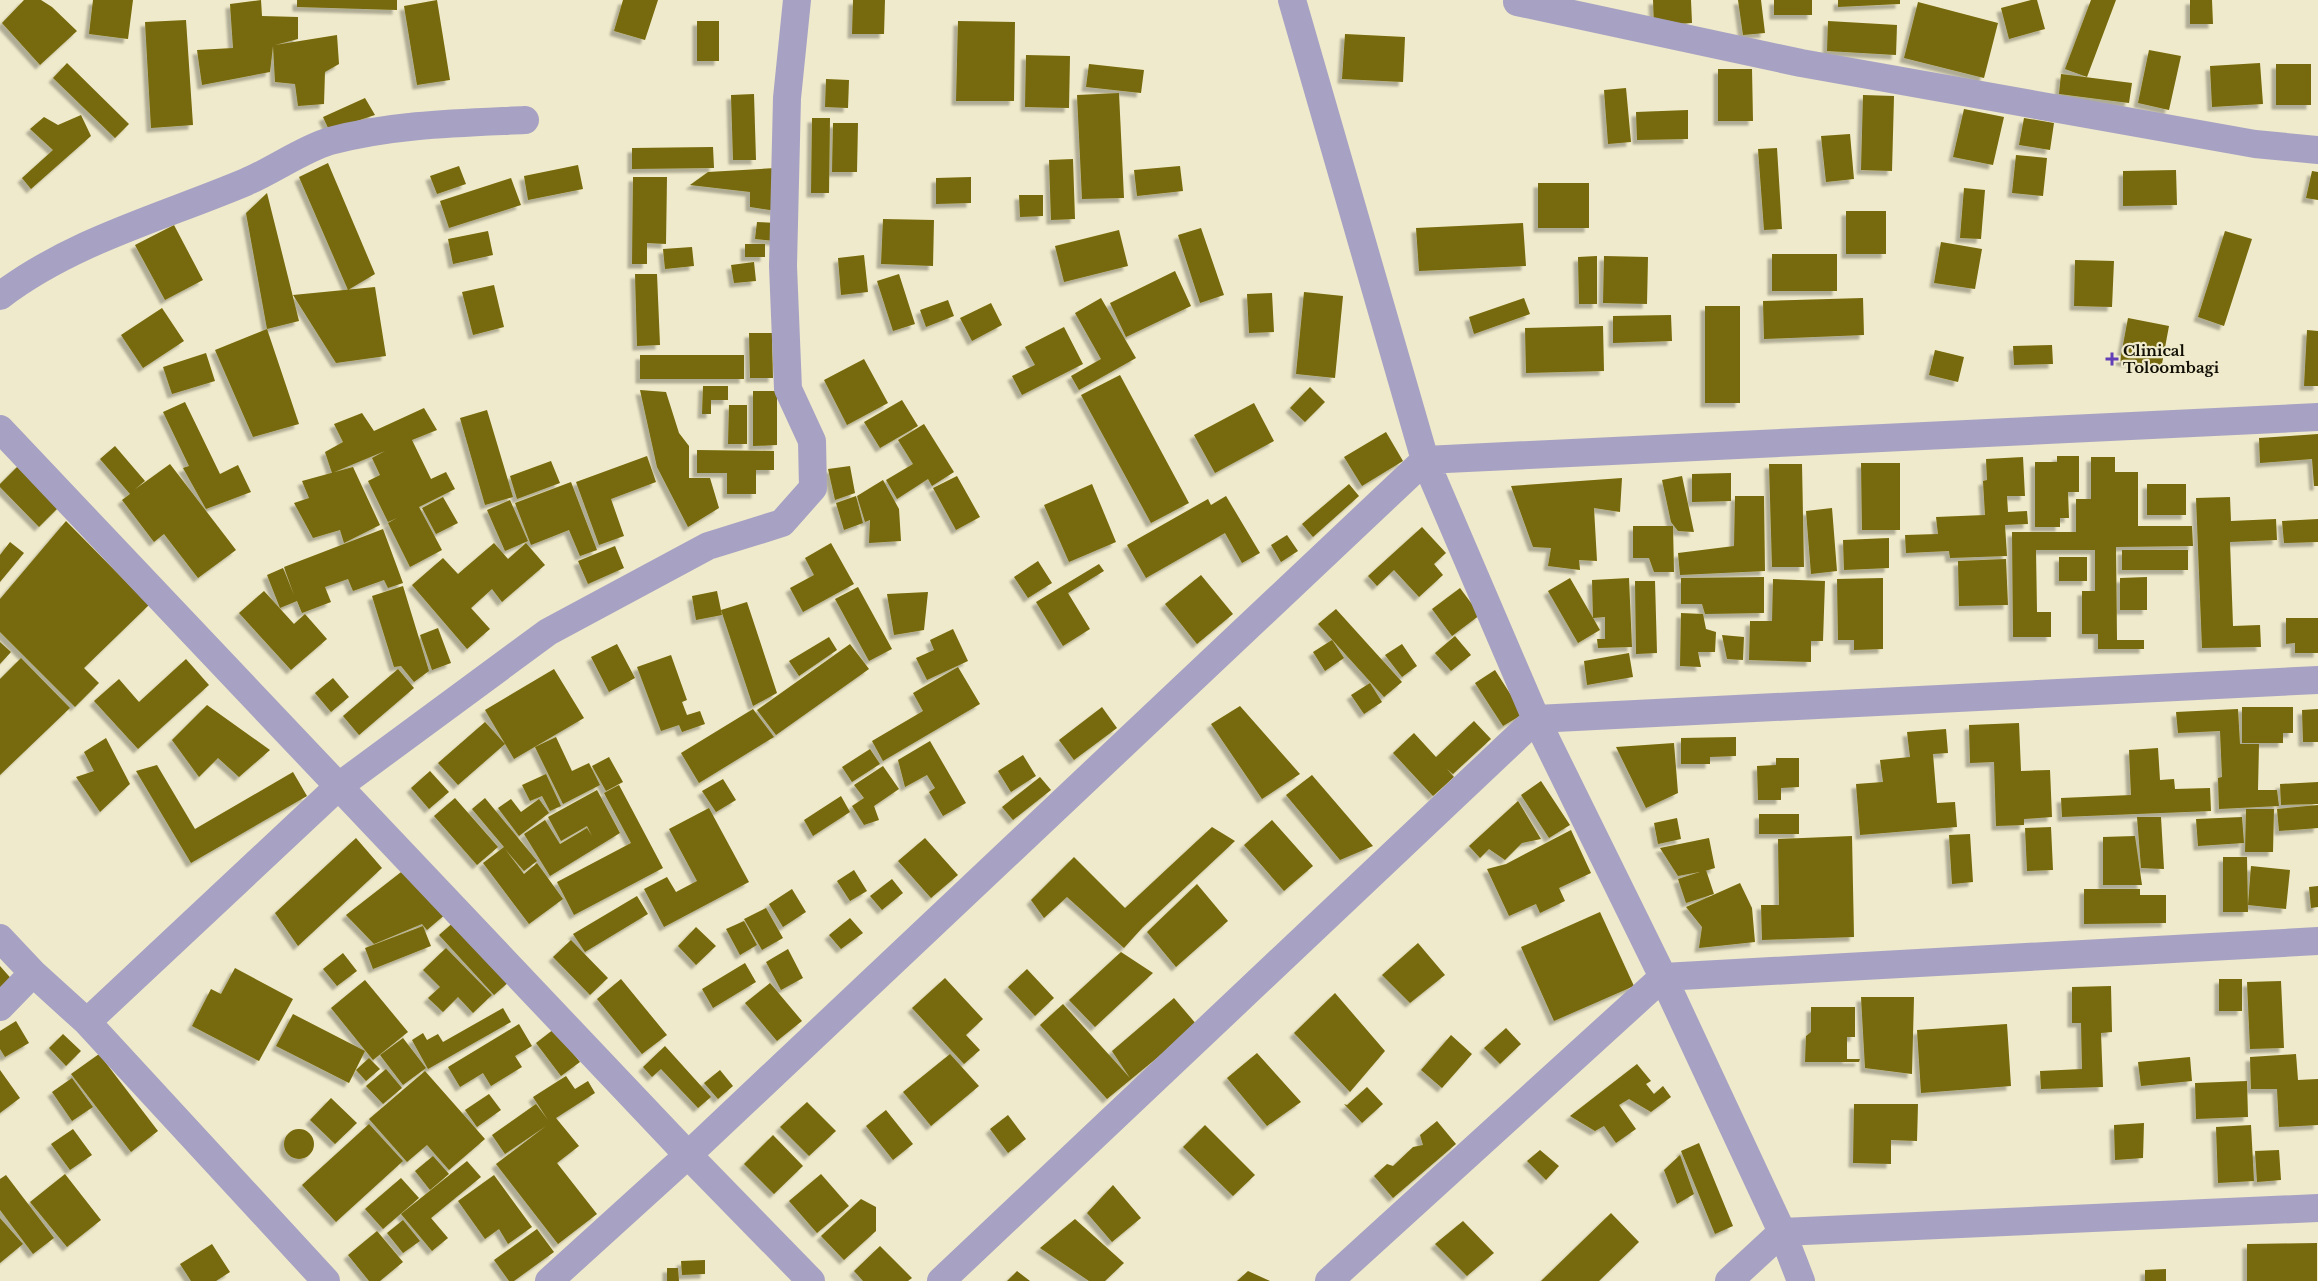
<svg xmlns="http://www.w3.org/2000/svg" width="2318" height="1281" font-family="'Libre Baskerville',serif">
  <defs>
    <filter id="shadow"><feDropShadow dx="-4.5" dy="4.5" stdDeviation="1" flood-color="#0004"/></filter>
  </defs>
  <rect width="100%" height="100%" fill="#efeacb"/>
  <path fill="#776909" filter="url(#shadow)" d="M24,0H41L52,7L77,31L40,65L2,23Z
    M93,0H133L128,39L89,34Z
    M261,0L262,16L298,17V39L275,45L337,35L339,64L325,72L324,104L298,106L295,84L275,82L273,46L270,72L202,85L197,50L233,48L230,4Z
    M297,0H397V10L297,7Z
    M437,0L450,80L417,85L404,6Z
    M623,0H658L645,40L614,31Z
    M853,0H885L884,34H852Z
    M1653,0H1691L1692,23L1654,25Z
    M1738,0H1761L1765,33L1743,35Z
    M1774,0H1812V15H1774Z
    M1838,0H1900V4L1838,7Z
    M2031,0H2037L2045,29L2009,39L2001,8Z
    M2091,0H2116L2087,77L2065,69Z
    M2190,0H2212L2213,24H2190Z
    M1918,2L1998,23L1984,78L1904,58Z
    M186,20L193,125L151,128L145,22Z
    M697,21H719V61H697Z
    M958,21L1015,22L1014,101H956Z
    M1828,21L1897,25L1896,55L1827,51Z
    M1345,34L1405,37L1403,82L1342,79Z
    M2149,50L2181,56L2169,110L2138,103Z
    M1026,55L1070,56L1069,108L1025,107Z
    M67,63L129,124L115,138L53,78Z
    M2260,63L2263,104L2212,107L2210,66Z
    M1089,64L1144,70L1141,93L1086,87Z
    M2276,64H2311V105H2276Z
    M1718,69H1752L1753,121H1718Z
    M2061,74L2132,83L2129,103L2059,94Z
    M826,79L849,80L848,108L825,107Z
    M1626,88L1631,142L1608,144L1604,90Z
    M1119,93L1124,198L1082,199L1077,95Z
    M754,94L756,160H733L731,95Z
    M1863,95L1894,96L1892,171L1861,170Z
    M365,98L375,115L329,130L323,117Z
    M1964,109L2004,117L1993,165L1953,157Z
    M1688,110V139L1637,140L1636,112Z
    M81,115L91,136L31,189L22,178L53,150L30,129L44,117L58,125Z
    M812,118H830L829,193H811Z
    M2024,118L2054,123L2050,150L2019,145Z
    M833,123H858L857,172H832Z
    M1850,134L1854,179L1826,182L1821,136Z
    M713,147L714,168L632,169V148Z
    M1777,148L1782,229L1764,230L1758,149Z
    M2016,155L2047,158L2043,196L2012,193Z
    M1073,159L1075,219L1051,220L1049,160Z
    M328,163L375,274L348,290L299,177Z
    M578,165L583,189L528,200L524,176Z
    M459,166L466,184L437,194L430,176Z
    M1180,166L1183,191L1137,196L1134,170Z
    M776,168V211L750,207V192L690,185L708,172Z
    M2176,170L2177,205L2123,206V171Z
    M2312,171L2318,172V200L2306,198Z
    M633,177H667L666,244L647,243V264H632Z
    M971,177V203L936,204V178Z
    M511,178L521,205L449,228L440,201Z
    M1538,183H1589V228H1538Z
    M1964,188L1985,190L1981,239L1960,238Z
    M267,193L299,321L267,329L299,424L253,437L215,350L267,329L246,213Z
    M1019,195H1043V216L1020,217Z
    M1846,211H1886V254H1846Z
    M883,219L934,220L933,266L881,264Z
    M757,222L777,223L776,241L755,239Z
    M1523,223L1526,266L1419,271L1416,228Z
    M174,225L203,280L165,300L135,245Z
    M1201,228L1224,295L1200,303L1178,235Z
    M1119,230L1128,266L1064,282L1055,246Z
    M488,231L493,255L453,264L448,239Z
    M2225,231L2252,239L2224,326L2198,317Z
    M1941,242L1982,249L1975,289L1934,283Z
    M745,244H765V257H745Z
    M692,247L694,266L665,269L663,249Z
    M1772,254H1837V291H1772Z
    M864,255L868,292L841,295L838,258Z
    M1597,256V304H1579L1578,257Z
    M1604,256L1648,257L1647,304L1603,303Z
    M2075,260L2114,261L2112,307L2074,306Z
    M754,262L756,281L734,283L731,265Z
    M1175,271L1191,306L1126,337L1110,303Z
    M635,274H657L660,345L637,346Z
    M899,274L915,324L893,331L877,281Z
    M494,285L504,327L473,335L462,292Z
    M375,287L386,356L336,363L293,295Z
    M1304,292L1343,296L1335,378L1296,374Z
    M1272,293L1274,332L1249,333L1247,294Z
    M1101,298L1136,358L1079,390L1071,376L1101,359L1075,313Z
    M1524,298L1530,314L1474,334L1469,317Z
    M1863,298L1864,335L1764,339L1763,301Z
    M948,300L954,316L926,327L920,310Z
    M991,303L1002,325L972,341L960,318Z
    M1705,306H1740V403H1705Z
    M162,308L184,341L143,368L121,335Z
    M1671,315L1672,341L1613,343V316Z
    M2128,318L2169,326L2161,369L2120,361Z
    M1603,326L1604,371L1526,373L1525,328Z
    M1064,327L1083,364L1022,395L1012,376L1035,365L1025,347Z
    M2307,330L2318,331V386H2304Z
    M749,333H772L773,378H750Z
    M2052,345L2053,364L2014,365L2013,346Z
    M1935,350L1964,357L1958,382L1929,375Z
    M206,353L215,381L172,394L163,367Z
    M640,355H744V379H640Z
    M864,359L888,403L847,425L824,380Z
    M1120,375L1189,503L1151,523L1081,395Z
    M703,386H728V400H711V414H702Z
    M1310,387L1325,402L1305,422L1290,408Z
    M640,390L666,392L679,433L689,446V478H710L719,508L688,527L657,467Z
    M753,391H777V445L753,446Z
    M902,400L918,426L880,448L864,422Z
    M185,402L220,474L238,465L251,492L206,509L183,468L189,466L163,412Z
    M1254,403L1274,441L1215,473L1194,435Z
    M729,405H747V444H728Z
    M424,408L437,430L412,440L431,479L446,472L455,489L419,507L442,550L410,567L388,523L397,518L388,522L368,481L380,475L372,458L385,451L332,473L325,452L343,442L334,424L362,413L374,431Z
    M487,410L513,497L485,505L460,418Z
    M924,424L954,472L932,486L928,479L897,499L886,480L913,464L898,440Z
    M1386,432L1403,461L1362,486L1344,457Z
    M2318,434V486H2314L2312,459L2260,463L2259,438Z
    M115,446L145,481L134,490L170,464L236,550L198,578L164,534L154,542L122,500L130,494L100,459Z
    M697,450L774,451V470H756V494H727V473H697Z
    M647,456L656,482L611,499L624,536L599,545L576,482Z
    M2057,456H2079V492H2068L2069,518H2060V527H2035V462H2057Z
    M2023,457L2025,496H2007L2008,512L2027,511L2028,524L2005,525L2007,556L1950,558L1949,551L1906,553L1905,535L1938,534L1936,517L1985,515L1983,481L1987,480L1986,459Z
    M2091,457H2115V472H2138V526H2192L2193,546L2116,547L2117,640H2144V649H2098V634H2082V591H2095V550H2036L2037,612H2051V637H2013L2012,532H2076V499H2091Z
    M551,461L560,483L517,499L510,476Z
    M1861,463H1900V530H1862Z
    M20,464L61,505L39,527L0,487V484Z
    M1769,464H1802L1804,567H1772Z
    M850,466L855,493L835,500L828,469Z
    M353,467L380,525L344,543L340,530L313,538L294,503L309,498L302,481Z
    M1731,473V501L1692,502V474Z
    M957,476L980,517L956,530L933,488Z
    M1682,476L1694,532L1678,531L1671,522L1662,480Z
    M1622,478L1620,512L1594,508L1597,561L1579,560L1580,570L1548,566L1551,548L1533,547L1511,486Z
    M883,480L899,509L901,541L869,543L870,520L865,522L857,496Z
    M571,482L597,550L580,556L569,530L531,545L515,503Z
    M1092,484L1116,542L1069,562L1044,505Z
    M1349,484L1359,496L1313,537L1302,524Z
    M2147,484H2186V515H2147Z
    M856,496L863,523L844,530L836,503Z
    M1226,496L1260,553L1242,563L1225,533L1146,578L1127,545L1208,499L1211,505Z
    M1735,496H1764L1765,571L1680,575L1678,553L1734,546Z
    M443,497L458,523L436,534L422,508Z
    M2230,497L2231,521L2276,519L2277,540L2230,542L2233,626L2260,625L2261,647L2202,648L2196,498Z
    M510,500L528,541L505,551L487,510Z
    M1832,508L1837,571L1811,574L1806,511Z
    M2318,519V542L2284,543L2282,521Z
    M66,521L149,605L84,668L99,683L75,707L0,632V599Z
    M1633,526H1673L1674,572H1654L1649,558H1633Z
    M1422,527L1446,553L1434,564L1443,575L1419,597L1394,570L1377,586L1368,576Z
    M383,529L403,583L388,588L384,580L353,591L348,579L325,587L331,602L302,613L297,601L280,608L267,575L283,568L294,595L284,567Z
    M1287,535L1298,551L1281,562L1271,545Z
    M1889,538V568L1844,570L1843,540Z
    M10,542L24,553L0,582V555Z
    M494,543L508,559L526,543L545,565L502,602L492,589L471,608L490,629L467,649L412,585L443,558L458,574Z
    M831,543L854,584L803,612L790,588L814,575L805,558Z
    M615,546L624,568L588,584L578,561Z
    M2122,550H2188V570H2122Z
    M2059,557H2087V581H2059Z
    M2006,559L2008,605L1959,606L1958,561Z
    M1038,561L1052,583L1028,598L1014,577Z
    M1099,564L1104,571L1068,593L1090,629L1063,646L1036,602Z
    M1201,575L1233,614L1197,644L1165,604Z
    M1764,577V613L1705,614L1702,604H1681V578Z
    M2147,577V610H2120V578Z
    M1570,578L1600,630L1578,643L1548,591Z
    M1629,578L1632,647L1598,648L1597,639H1605V617L1593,618L1592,580Z
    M1883,578V649L1854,650V640H1838L1837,579Z
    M1773,579L1825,581L1823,641H1811V662L1749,660L1750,621H1772Z
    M1635,581H1655L1657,653L1636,654Z
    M403,586L429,671L414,682L401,666L394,667L372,596Z
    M858,587L892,649L869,661L835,599Z
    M1460,588L1480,615L1452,636L1432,609Z
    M264,591L294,624L305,614L327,639L291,670L239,613Z
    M717,591L722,615L696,620L692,596Z
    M928,592L924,630L894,635L887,594Z
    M747,602L777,693L753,706L721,610Z
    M1336,609L1402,682L1384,697L1318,624Z
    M1681,613L1703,614L1706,629L1716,632L1715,652H1698L1701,667L1680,666Z
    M2286,618H2318V653H2295V643L2286,644Z
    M438,628L451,663L432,670L420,635Z
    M953,629L968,661L927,680L916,658L934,650L930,640Z
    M1722,635L1744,637L1743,660L1727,659Z
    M1455,636L1471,655L1451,671L1435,653Z
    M829,637L837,650L799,676L789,661Z
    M1332,640L1344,658L1325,671L1313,652Z
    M0,642L11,652L0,664Z
    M617,644L635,678L609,692L591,657Z
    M850,644L869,669L776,735L757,710Z
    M1402,644L1417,666L1402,677L1385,655Z
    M1629,653L1633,677L1587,685L1584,661Z
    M671,655L687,700L682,702L687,715L700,711L705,724L682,732L679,725L661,731L637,667Z
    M21,658L70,708L0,775V679Z
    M186,659L209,685L138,749L94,701L119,679L139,702Z
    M958,667L980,704L883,761L872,741L923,711L913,693Z
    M398,669L414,688L359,735L343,716Z
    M554,669L584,718L514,759L485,710Z
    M1495,670L1523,714L1503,726L1475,683Z
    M333,678L349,697L331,712L315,693Z
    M1370,683L1382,702L1364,714L1351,695Z
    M207,705L270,750L239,777L218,758L199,777L172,740Z
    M1240,706L1300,774L1262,799L1211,724Z
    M1102,707L1117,728L1074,760L1059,740Z
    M2242,707H2293V733H2283V743H2242Z
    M753,709L774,737L699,783L681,753Z
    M2238,709L2240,744H2259L2258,790H2277L2279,806L2219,809L2218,778L2222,777L2220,731L2178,733L2176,712Z
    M2318,709V742H2303L2302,710Z
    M1474,721L1491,739L1453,774L1447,769L1454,777L1433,796L1393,753L1414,733L1436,757Z
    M485,722L505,744L458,785L438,763Z
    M2019,723L2021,771L2050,770L2052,817L2024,819V825L1996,826L1994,762L1970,763L1969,725Z
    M1946,729L1948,753L1933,754L1937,803L1955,802L1957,827L1860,835L1856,784L1883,782L1880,760L1910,757L1907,732Z
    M556,737L572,771L589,763L600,785L563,804L535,747Z
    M1736,737V756L1710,757V764H1681V738Z
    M106,738L130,784L100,812L76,777L94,771L84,752Z
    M930,741L966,803L943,816L929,792L935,788L927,775L905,787L898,760Z
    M1674,743L1678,793L1646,808L1616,747Z
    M2158,748L2160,780L2174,779L2175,789L2210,788L2211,811L2062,817L2061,798L2131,795L2129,750Z
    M870,749L880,764L852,782L842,767Z
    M1023,755L1036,776L1011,792L998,771Z
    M609,757L623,782L606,791L592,766Z
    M1776,758H1799V787L1781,788V800H1758L1757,766L1776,765Z
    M157,765L195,829L293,772L307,796L191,863L136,771Z
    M883,766L899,789L874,806L879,820L864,825L852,806L864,798L854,785Z
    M430,771L449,792L429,809L411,788Z
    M546,774L561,806L550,811L542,796L530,801L522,785Z
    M1312,775L1373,846L1340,860L1286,795Z
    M1040,777L1051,790L1013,820L1002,807Z
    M723,779L736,800L716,812L702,791Z
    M1541,781L1570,825L1549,838L1521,795Z
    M2318,782V804L2281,805L2280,784Z
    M619,785L663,868L574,915L557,882L631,843L604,793Z
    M597,790L620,833L550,876L524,834L545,820L560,844L587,828L592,836L587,826L561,841L548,817Z
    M841,796L850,812L813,836L804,820Z
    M455,798L498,847L477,865L434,816Z
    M485,798L537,861L524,871L505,849L524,874L537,863L563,899L529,924L483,863L504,847L472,809Z
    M511,799L521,812L539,799L549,813L519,836L498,808Z
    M1518,801L1541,839L1522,843L1505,860L1489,849L1480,858L1469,846Z
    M2318,805V828L2279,831L2277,809Z
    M709,808L749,882L664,927L644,889L667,877L676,892L697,881L669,829Z
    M2246,809H2274L2273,852H2245Z
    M1759,814H1799V834H1759Z
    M2137,817H2161L2164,869L2141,868Z
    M2242,817L2244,843L2198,846L2196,819Z
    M1677,818L1681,839L1658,844L1654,823Z
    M1272,820L1313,866L1284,891L1244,845Z
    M1212,827L1235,841L1143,927L1124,948L1067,897L1044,918L1031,900L1074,857L1125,908Z
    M2051,827L2053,870L2027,871L2025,828Z
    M1571,830L1591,873L1559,888L1565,901L1540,913L1536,904L1509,916L1487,869L1506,864Z
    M1970,834L1973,882L1952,884L1949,835Z
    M1852,836L1854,937L1762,940L1761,905H1779L1778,839Z
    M2135,836L2142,885H2103V837Z
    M356,838L382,868L298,946L275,913Z
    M925,838L958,875L931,898L898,861Z
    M1709,838L1715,868L1705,871L1678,876L1660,848Z
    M2223,857H2247L2248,912H2223Z
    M2251,866L2290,870L2286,909L2248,905Z
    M405,869L447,913L427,930L422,924L374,944L346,915Z
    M854,870L867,891L850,901L837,881Z
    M1706,870L1714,894L1686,903L1678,879Z
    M892,879L903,893L882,910L870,896Z
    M1740,883L1752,908L1755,942L1699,948L1702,927L1686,907Z
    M1197,884L1228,921L1176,967L1147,932Z
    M2318,886V907L2311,908L2309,887Z
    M792,889L806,912L783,927L769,904Z
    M2084,889H2140V895H2166V923L2084,924Z
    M637,896L648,914L585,952L573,934Z
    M766,908L783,938L762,950L744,919Z
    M1600,912L1634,986L1554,1021L1521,947Z
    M850,918L863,933L841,949L829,935Z
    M455,921L510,981L494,995L439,935Z
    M744,921L757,945L740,955L726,929Z
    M423,926L431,946L373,969L365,948Z
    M696,927L716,946L696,965L678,946Z
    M571,940L608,978L590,995L553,957Z
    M1418,943L1445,975L1410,1003L1382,975Z
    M446,948L492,995L473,1013L458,997L443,1012L428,998L440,987L423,970Z
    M788,949L803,978L781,990L766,962Z
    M1121,952L1153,973L1095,1027L1069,1000Z
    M343,953L357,971L337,986L323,969Z
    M745,963L756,982L713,1008L702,989Z
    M0,966L15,983L0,995Z
    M235,968L293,999L259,1061L192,1026L211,989L221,994Z
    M1027,969L1054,998L1035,1016L1008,987Z
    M945,978L983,1019L966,1035L980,1050L964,1064L912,1008Z
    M621,979L667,1035L642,1054L597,999Z
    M2219,979H2242V1011H2219Z
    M365,980L408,1032L373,1060L331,1008Z
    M2281,981L2284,1048L2250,1049L2247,982Z
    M770,983L802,1021L777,1041L745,1003Z
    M2111,986L2112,1032L2101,1033L2103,1087L2041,1089L2040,1071L2082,1069L2081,1023H2072V987Z
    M1335,993L1385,1051L1350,1092L1294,1033Z
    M1861,997H1914L1912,1074L1865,1068Z
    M1174,998L1197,1025L1107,1099L1040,1025L1063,1004L1130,1078L1112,1051Z
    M1811,1007H1855V1037H1847V1059H1860L1859,1062H1805L1806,1036L1811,1032Z
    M503,1008L511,1022L428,1069L412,1040L423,1033L427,1040L438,1034L443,1042Z
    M293,1014L365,1051L349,1083L276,1046Z
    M16,1021L29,1043L5,1057L0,1049V1031Z
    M519,1024L532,1046L515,1056L522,1067L491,1086L483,1073L460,1087L448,1067Z
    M2007,1024L2011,1086L1921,1093L1917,1030Z
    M1506,1028L1521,1044L1500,1064L1484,1048Z
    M554,1029L580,1062L561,1076L536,1043Z
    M63,1034L81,1051L66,1066L49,1048Z
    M1451,1035L1472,1054L1442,1088L1421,1070Z
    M403,1038L426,1068L403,1085L380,1055Z
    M665,1046L711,1097L698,1108L661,1069L652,1077L643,1067Z
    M1257,1053L1301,1102L1267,1126L1227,1078Z
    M99,1054L158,1131L131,1152L71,1074Z
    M950,1054L979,1086L931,1126L903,1092Z
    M2296,1054L2298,1080L2318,1079V1125L2279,1127L2277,1089H2251L2250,1057Z
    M2190,1057L2192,1081L2141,1086L2138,1062Z
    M369,1058L380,1069L366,1081L356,1070Z
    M1637,1064L1651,1081L1646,1084L1654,1094L1663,1086L1671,1097L1651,1112L1629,1099L1619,1105L1636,1129L1616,1143L1604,1126L1595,1131L1570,1116Z
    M386,1069L402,1088L383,1104L366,1086Z
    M0,1070L20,1098L0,1113Z
    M720,1070L733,1086L718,1099L704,1083Z
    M425,1071L485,1139L449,1170L427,1145L407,1162L369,1119Z
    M566,1076L575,1089L588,1081L595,1093L556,1118L579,1146L557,1163L597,1214L558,1244L496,1164L546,1126L505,1154L492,1135L536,1104L548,1120L533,1097Z
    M72,1078L93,1107L72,1121L52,1092Z
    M2247,1081L2248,1117L2196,1119L2195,1083Z
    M1367,1087L1383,1104L1362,1123L1344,1104L1347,1105Z
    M489,1094L501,1110L477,1127L465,1110Z
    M331,1098L357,1123L335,1144L310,1120Z
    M807,1102L836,1131L809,1156L780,1127Z
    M1854,1104H1918L1917,1141L1891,1140V1164L1853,1163Z
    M886,1110L913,1144L893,1160L866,1126Z
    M1008,1115L1026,1139L1008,1153L990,1129Z
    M1437,1121L1456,1144L1393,1198L1374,1176L1387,1164L1393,1166L1413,1147L1423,1145L1420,1135Z
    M2144,1123L2143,1158L2115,1160L2114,1125Z
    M369,1124L403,1161L336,1222L302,1185Z
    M1205,1125L1255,1175L1233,1196L1183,1147Z
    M2251,1125L2254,1181L2218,1183L2216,1127Z
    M73,1129L92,1155L70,1170L51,1144Z
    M284 1144a15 15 0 1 1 30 0a15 15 0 1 1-30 0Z
    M773,1135L803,1166L774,1194L744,1164Z
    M1699,1143L1733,1226L1715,1234L1681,1151Z
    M1540,1150L1559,1166L1546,1180L1527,1161Z
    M2279,1150L2281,1180L2257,1182L2255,1151Z
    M1680,1155L1694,1194L1677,1204L1664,1170Z
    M433,1156L449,1174L430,1190L415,1171Z
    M467,1161L481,1177L431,1218L448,1238L432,1251L401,1214Z
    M65,1174L101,1220L67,1247L30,1202Z
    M821,1174L849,1206L817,1233L789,1201Z
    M6,1175L54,1238L33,1254L0,1210V1179Z
    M494,1175L532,1227L508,1244L499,1229L485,1239L458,1201Z
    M401,1178L419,1198L383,1229L365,1209Z
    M1113,1185L1141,1218L1112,1242L1087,1213Z
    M861,1199L876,1207V1231L844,1260L821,1236Z
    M1611,1213L1639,1242L1599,1281H1541Z
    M0,1218L23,1244L0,1263Z
    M1075,1219L1124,1263L1105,1281H1089L1040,1248Z
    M403,1220L420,1241L403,1253L387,1233Z
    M1463,1221L1494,1253L1467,1276L1435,1244Z
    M537,1229L554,1252L514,1281H509L494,1260Z
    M377,1231L403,1262L380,1281H369L348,1255Z
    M2317,1243V1281H2247V1244Z
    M212,1244L230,1272L216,1281H191L180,1264Z
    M880,1246L912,1278L908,1281H863L854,1271Z
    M705,1260V1274L682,1275L681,1261Z
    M667,1268H678L679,1281H667Z
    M2166,1269V1281H2145V1270Z
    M1017,1271L1030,1281H1007Z
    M1248,1271L1270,1281H1237Z"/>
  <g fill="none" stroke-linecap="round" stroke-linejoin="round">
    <path stroke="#a7a2c3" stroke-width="28" d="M1292,0L1425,460L1536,719L1663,977L1782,1232L1801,1281
      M1517,2L1801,63L2255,144L2318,150
      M0,296C72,241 163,217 246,182C272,171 305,148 330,141C394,124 460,123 525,120
      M0,429L688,1155L811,1281
      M0,938L33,973L87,1022L326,1281
      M0,1007L33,973
      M87,1022L339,786L548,632L708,546L782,523L813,488L812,441L788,389L783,266L787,98L797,0
      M549,1281L688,1155L1425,460L2318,417
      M941,1281L1536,719L2318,680
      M1329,1281L1663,977L2318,941
      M1729,1281L1782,1232L2318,1208"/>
  </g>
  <path fill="#623fb7" stroke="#efeacb" stroke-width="2" d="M2109.5 351.5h5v5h5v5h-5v5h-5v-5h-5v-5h5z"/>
  <g text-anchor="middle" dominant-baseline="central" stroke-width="4.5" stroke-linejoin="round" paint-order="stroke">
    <g font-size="15" font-weight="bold" fill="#110f05" stroke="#efeacb" text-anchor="start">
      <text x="2123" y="350">Clinical<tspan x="2123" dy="17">Toloombagi</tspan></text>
    </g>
  </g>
</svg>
